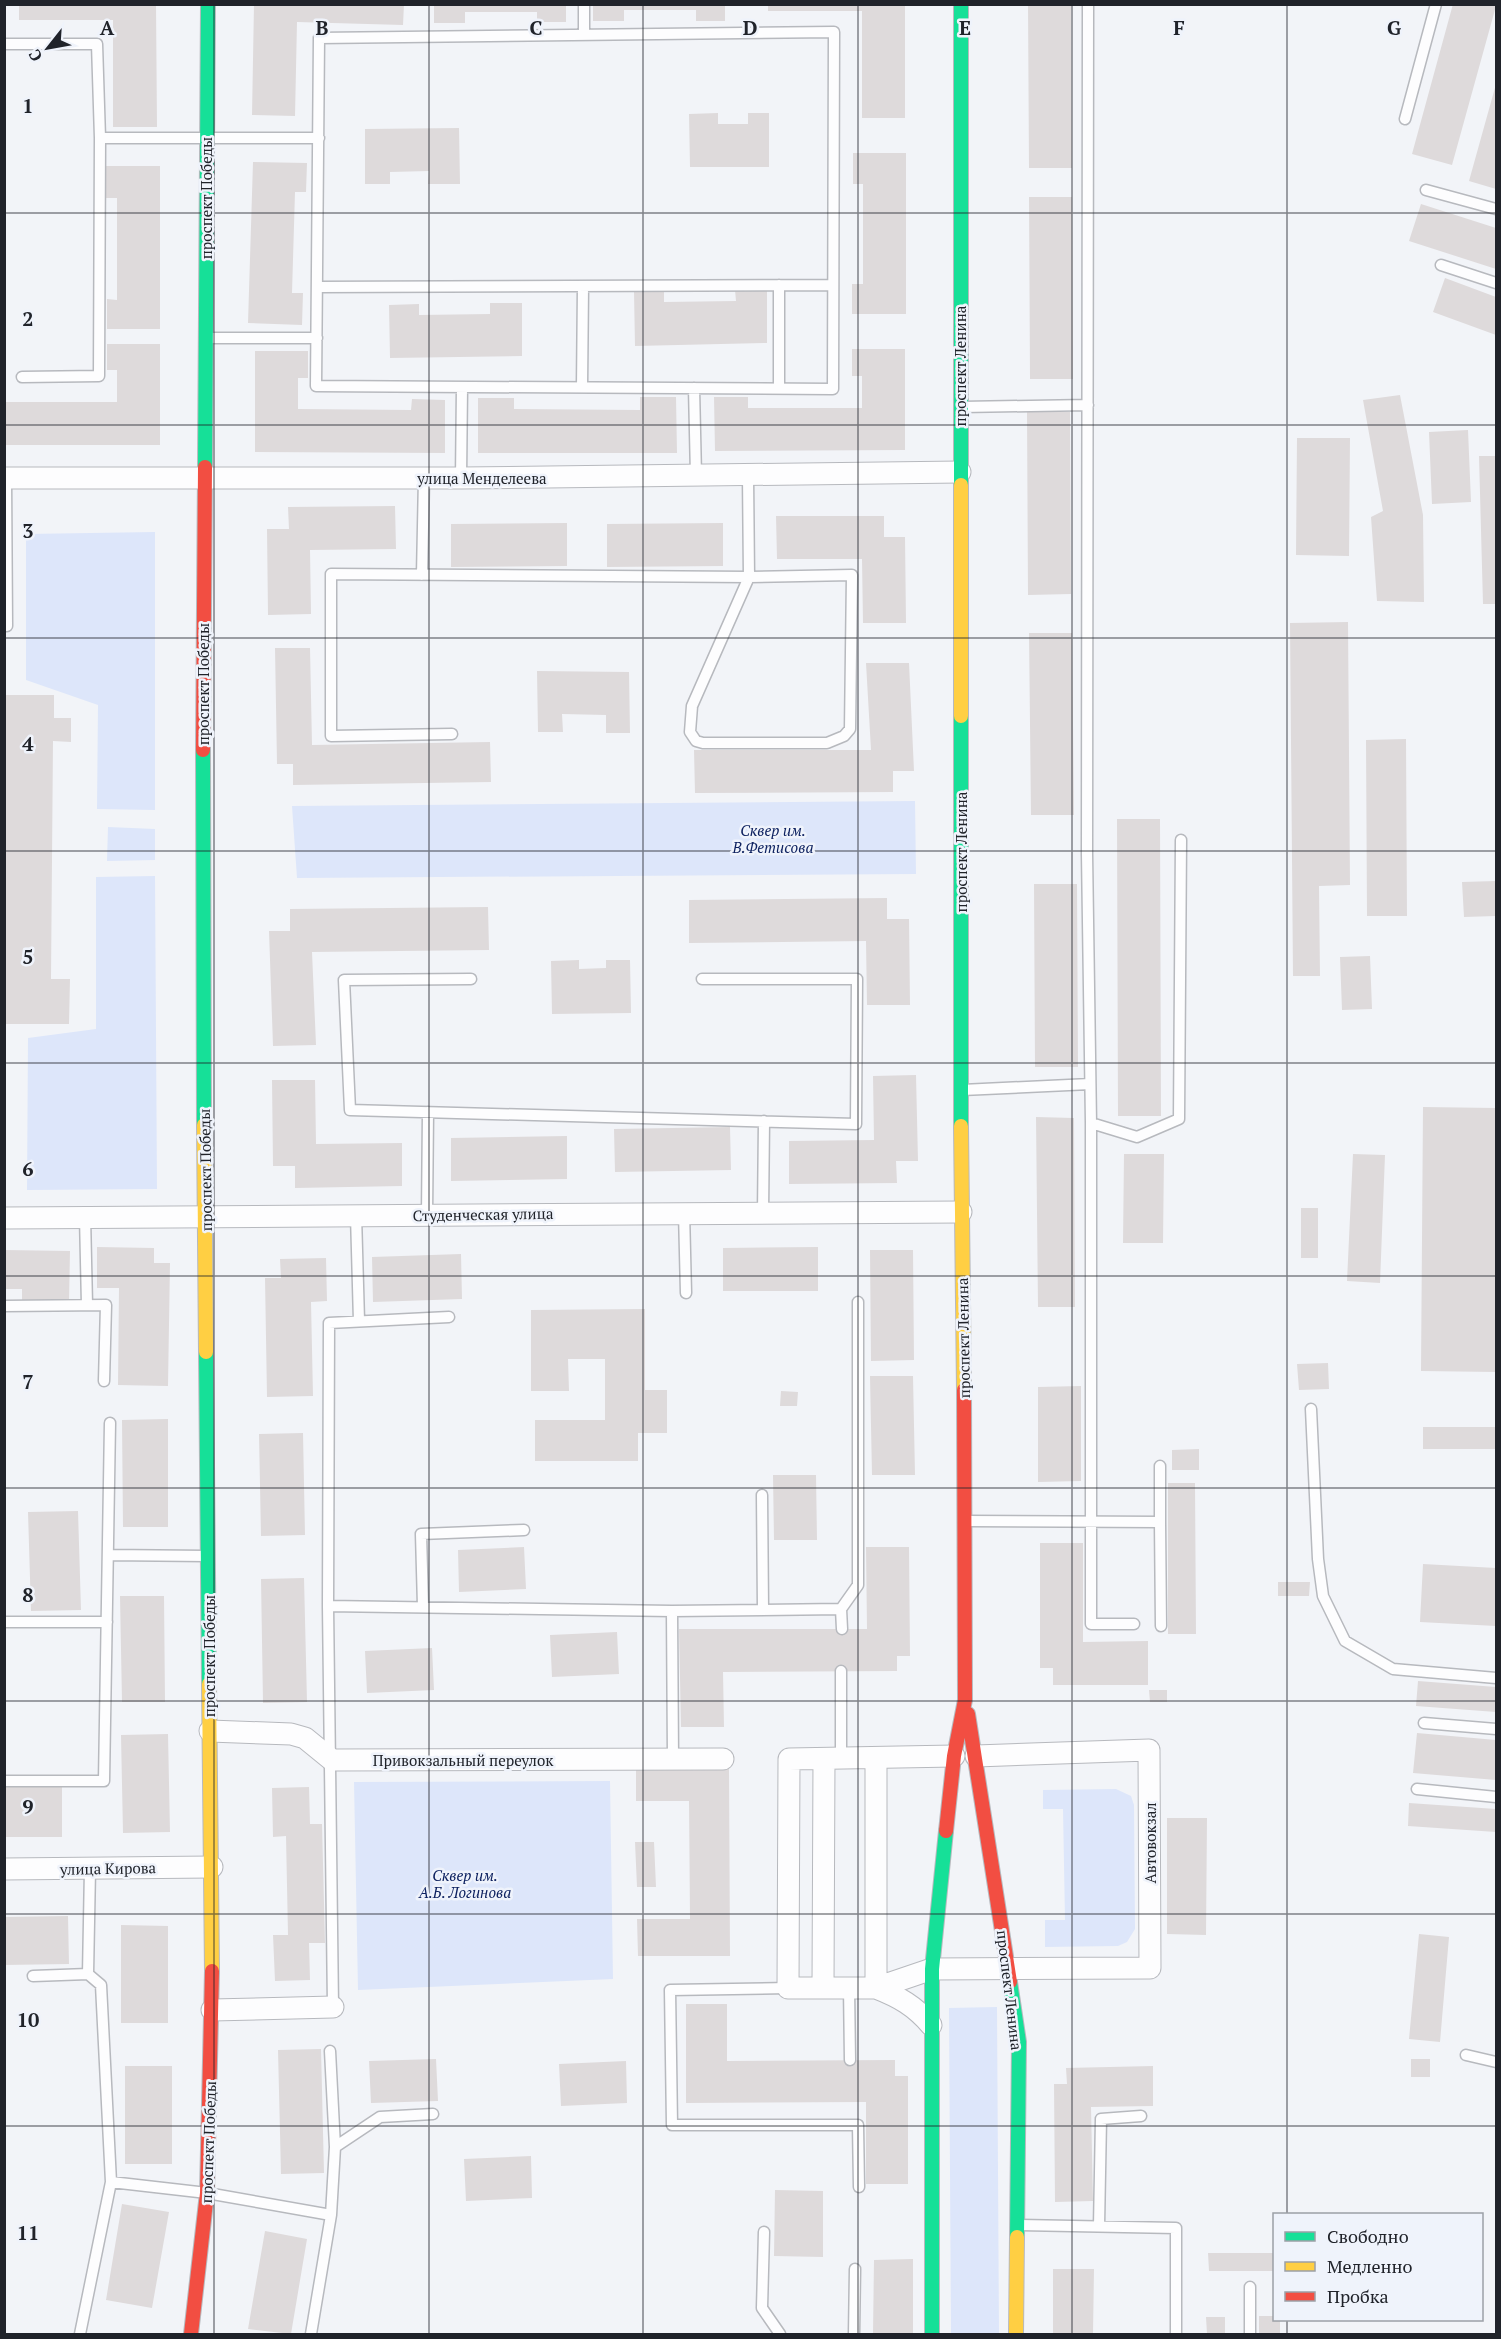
<svg xmlns="http://www.w3.org/2000/svg" width="1501" height="2339" font-family="'PT Serif',serif">
  <rect width="100%" height="100%" fill="#f2f4f8"/>
  <path fill="#dde6fa" d="M155,532V810L97,809L98,705L26,680V534Z
    M915,801L916,874L297,878L292,806Z
    M108,827L155,829V860L107,861Z
    M155,876L157,1189L27,1190L28,1038L96,1029V877Z
    M610,1781L613,1979L358,1990L354,1782Z
    M1116,1789L1131,1796L1134,1805L1135,1929L1127,1942L1118,1946L1045,1947V1920H1065L1063,1809H1043V1790Z
    M997,2007L999,2334H951L949,2008Z"/>
  <path fill="#dedadb" d="M19,4H156L157,127H113V20H19Z
    M254,4H404L403,25L297,22L295,116L252,115Z
    M434,4H566V22H537V12H465V23H434Z
    M593,4H725V21H696V10H624V21H593Z
    M768,4H905V118H862V11H768Z
    M1028,4H1071L1072,168H1029Z
    M1453,4L1496,6L1452,165L1412,154Z
    M1496,84V189L1469,181Z
    M718,113V124H748V113H769V167H690L689,114Z
    M459,128L460,184H428L429,171L390,172V184H365V129Z
    M853,153H906V314H852V284H863V184H853Z
    M253,162L307,163L306,192H295L292,293H303L302,325L248,323Z
    M106,166H160V329H107V299L117,300V198H106Z
    M1029,197H1072L1073,379H1030Z
    M1421,204L1496,228V269L1409,241Z
    M1445,278L1496,297V335L1433,312Z
    M735,290H767V343L635,346L634,292L664,291V302L736,301Z
    M490,303H522V356L390,358L389,305L419,304V315L490,314Z
    M107,344H160V445H4V402H117V370H107Z
    M852,349H905V450L715,451L714,397H748V408H862V376H852Z
    M255,351H308V378H298V409L411,410L412,399L445,400V453L255,452Z
    M1400,395L1423,515L1424,602L1377,601L1371,517L1383,511L1363,400Z
    M640,397H676L677,453H478V398H514V409L640,410Z
    M1027,412H1070L1071,594L1028,595Z
    M1468,430L1471,502L1432,504L1429,432Z
    M1297,438H1350L1349,556L1296,555Z
    M1479,456H1496V604H1483Z
    M395,506L396,549L310,550L311,614L268,615L267,529H289L288,507Z
    M776,516H884V537H905L906,623H863L862,559H777Z
    M567,523V566L451,567V524Z
    M723,523V566L607,567V524Z
    M1348,622L1350,885L1319,886L1320,976H1293L1290,623Z
    M1029,633H1072L1074,815H1031Z
    M275,648H310L312,745L490,742L491,782L293,785V764H277Z
    M866,663H909L914,771H893V792L695,793L694,750H871Z
    M537,671L629,672L630,733H606V715L562,714L563,732H538Z
    M4,695H54V718H71V742L53,741L51,979H70L69,1024H4Z
    M1406,739L1407,916H1367L1366,740Z
    M1117,819H1160L1161,1116H1118Z
    M1496,881V916L1464,917L1462,882Z
    M1034,884H1077L1078,1067H1035Z
    M887,898V919H909L910,1005H867L866,941L689,943V900Z
    M488,907L489,950L312,952L316,1045L273,1046L269,931H290V909Z
    M1370,956L1372,1009L1342,1010L1340,957Z
    M579,960V969L606,968V960H630L631,1013L552,1014L551,961Z
    M916,1075L918,1161H896L897,1183L789,1184V1141L874,1140L873,1076Z
    M272,1080H315L316,1144L402,1143V1186L295,1188V1166H273Z
    M1423,1107L1496,1108V1372L1421,1371Z
    M1036,1117L1074,1118L1075,1307H1038Z
    M730,1127L731,1170L615,1172L614,1129Z
    M567,1136V1179L451,1181V1138Z
    M1124,1154H1164L1163,1243H1123Z
    M1353,1154L1385,1155L1380,1283L1347,1281Z
    M1301,1208H1318V1258H1301Z
    M97,1247L154,1248V1263H170L168,1386L118,1385L119,1288H97Z
    M818,1247V1291H723V1248Z
    M4,1250L70,1251L69,1302L22,1300V1289H4Z
    M870,1250H913L914,1360L871,1361Z
    M461,1254L462,1299L373,1302L372,1257Z
    M326,1258L327,1301L311,1302L313,1396L267,1397L265,1278H281L280,1259Z
    M645,1309V1390H667V1433H638V1461H535V1420H605V1359H568L569,1391H531V1310Z
    M1328,1363L1329,1389L1299,1390L1297,1364Z
    M870,1376H913L915,1475H872Z
    M1081,1386V1481L1038,1482V1387Z
    M781,1391L798,1392L797,1406H780Z
    M168,1419V1527H123L122,1420Z
    M1423,1427H1496V1449H1423Z
    M303,1433L305,1535L261,1536L259,1434Z
    M1199,1449V1470H1172V1450Z
    M773,1475H816L817,1540H774Z
    M1168,1483H1195L1196,1634H1168Z
    M78,1511L81,1610L31,1611L28,1512Z
    M1040,1543H1083V1642L1148,1641V1685H1053V1668H1040Z
    M524,1547L526,1589L459,1592L458,1550Z
    M866,1547H909L910,1656H897V1671L723,1672L724,1727H681L679,1629H867Z
    M1423,1564L1496,1568V1626L1420,1622Z
    M304,1578L307,1702L263,1703L261,1579Z
    M1278,1582H1310L1309,1596H1278Z
    M120,1596H164L165,1702H122Z
    M617,1632L619,1674L552,1677L550,1635Z
    M432,1648L434,1690L367,1693L365,1651Z
    M1418,1681L1496,1687V1712L1416,1706Z
    M1149,1690H1167V1702H1150Z
    M1417,1733L1496,1740V1780L1413,1773Z
    M168,1734L170,1832L123,1833L121,1735Z
    M636,1769H729L730,1956H638L637,1919H690L689,1801H636Z
    M4,1787H62V1837H4Z
    M309,1787L310,1824H322L325,1943H309L310,1980L275,1981L273,1935H288L286,1836L273,1837L272,1788Z
    M1409,1803L1496,1809V1832L1408,1826Z
    M1167,1818H1207L1206,1935L1167,1934Z
    M635,1842H654L656,1887H637Z
    M68,1916L69,1964L4,1965V1917Z
    M121,1925L168,1926V2023H121Z
    M1419,1934L1449,1937L1440,2042L1409,2039Z
    M686,2004H727V2061L895,2060V2076H908V2184H866V2102L686,2103Z
    M321,2049L324,2173L281,2174L278,2050Z
    M436,2059L438,2101L371,2103L369,2061Z
    M1411,2059H1430V2077H1411Z
    M626,2061L627,2103L561,2106L559,2064Z
    M125,2066H172V2164H125Z
    M1153,2066V2106L1091,2107L1093,2201L1055,2202L1054,2084H1067L1066,2068Z
    M531,2156L532,2198L466,2201L464,2159Z
    M775,2190L823,2191V2257L774,2256Z
    M122,2204L169,2212L152,2308L106,2300Z
    M265,2231L307,2239L291,2334L248,2329Z
    M1208,2253H1274V2271H1209Z
    M913,2259V2334H873L874,2260Z
    M1053,2269H1094L1093,2334H1053Z
    M1259,2316H1274V2320H1280V2334H1259Z
    M1206,2317H1225V2334H1207Z"/>
  <g fill="none" stroke-linecap="round" stroke-linejoin="round">
    <defs>
      <path id="lane" d="M584,4V35
        M1088,4L1087,854L1091,1123V1624H1134
        M834,32L833,389L316,386L319,38Z
        M4,44H97L100,138L99,376L22,377
        M1405,119L1436,4
        M100,138H319
        M1426,190L1496,209
        M1441,265L1496,283
        M779,285V388
        M318,287L833,285
        M206,338H317
        M582,387L583,286
        M694,388L696,476
        M962,407L1088,405
        M461,478L462,387
        M422,575L424,478
        M4,626H7L6,478
        M452,734L331,736V574L749,577L852,575L850,729L844,736L827,743H703L696,741L690,732L692,706L749,577L748,476
        M471,979L344,980L350,1110L856,1124L857,979H702
        M962,1090L1090,1084
        M1091,1123L1137,1137L1179,1119L1181,840
        M684,1212L686,1293
        M763,1213L764,1121
        M356,1215L359,1321
        M427,1215L428,1112
        M85,1216L87,1305
        M4,1306L106,1305L104,1381
        M1311,1409L1318,1559L1323,1596L1345,1641L1393,1669L1496,1678
        M762,1495L763,1609
        M967,1521L1160,1522L1161,1626
        M1160,1522V1466
        M108,1555L207,1556
        M328,1606L672,1611L841,1609L858,1585V1302
        M423,1606L421,1534L524,1530
        M841,1609L842,1629
        M672,1611L673,1760
        M4,1622H107
        M1424,1723L1496,1729
        M841,1759V1671
        M4,1781H104L110,1423
        M1417,1789L1496,1797
        M33,1976L88,1974
        M849,1987L850,2060
        M788,1988L670,1990L672,2125H858L859,2187
        M333,2007L328,1606L329,1323L449,1317
        M1466,2055L1496,2062
        M335,2147L380,2117L433,2114
        M111,2182L207,2193L331,2215
        M1020,2225L1176,2228V2334
        M1099,2226L1101,2119L1141,2116
        M764,2232L762,2308L780,2334
        M1250,2287V2334
        M80,2334L111,2182L101,1985L88,1974L90,1869
        M311,2334L331,2215L335,2147L330,2051
        M854,2334L855,2269"/>
      <path id="street" d="M4,478H461L960,472
        M4,1218L961,1212
        M210,1731L291,1734L305,1738L332,1760L723,1759
        M954,1756L789,1759L788,1988H876L932,1969L1150,1968L1149,1750L976,1756
        M876,1759V1988
        M4,1869L212,1867
        M823,1987L824,1759
        M876,1988C899,1997 915,2006 931,2025
        M212,2010L333,2007"/>
      <path id="fast" d="M961,4V485
        M205,467L208,4
        M961,716V1126
        M203,750L204,1125
        M206,1352L209,1684
        M1010,1982L1019,2042L1017,2237
        M932,2334V1969L946,1831"/>
      <path id="slow" d="M961,485V716
        M204,1125L206,1352
        M961,1126L964,1390
        M209,1684L212,1971
        M1016,2334L1017,2237"/>
      <path id="jam" d="M203,750L205,467
        M968,1714L1010,1982
        M946,1831L954,1756L965,1700L964,1390
        M191,2334L207,2193L212,1971"/>
    </defs>
    <use href="#lane" stroke="#b7b9be" stroke-width="13"/>
    <use href="#street" stroke="#b7b9be" stroke-width="23"/>
    <use href="#fast" stroke="#b7b9be" stroke-width="16"/>
    <use href="#slow" stroke="#b7b9be" stroke-width="16"/>
    <use href="#jam" stroke="#b7b9be" stroke-width="16"/>
    <use href="#lane" stroke="#fdfdfe" stroke-width="10"/>
    <use href="#street" stroke="#fdfdfe" stroke-width="21"/>
    <use href="#fast" stroke="#16e098" stroke-width="14"/>
    <use href="#slow" stroke="#ffcf43" stroke-width="14"/>
    <use href="#jam" stroke="#f24e42" stroke-width="14"/>
  </g>
  <path fill="none" stroke="#20232a" stroke-width="1.5" stroke-opacity="0.55" d="M214,4V2334M429,4V2334M643,4V2334M858,4V2334M1072,4V2334M1287,4V2214M4,213H1496M4,425H1496M4,638H1496M4,851H1496M4,1063H1496M4,1276H1496M4,1488H1496M4,1701H1496M4,1914H1496M4,2126H1496M1287,2320V2334"/>
  <g text-anchor="middle" dominant-baseline="central" stroke-width="5" stroke-linejoin="round" paint-order="stroke">
    <g font-size="15" fill="#20232a" stroke="#eff3fb">
      <text transform="translate(206 198) rotate(-90)">проспект Победы</text>
      <text transform="translate(960 366) rotate(-90)">проспект Ленина</text>
      <text x="482" y="478">улица Менделеева</text>
      <text transform="translate(203 684) rotate(-90)">проспект Победы</text>
      <text transform="translate(961 852) rotate(-90)">проспект Ленина</text>
      <text transform="translate(205 1170) rotate(-91)">проспект Победы</text>
      <text transform="translate(483 1214) rotate(-1)">Студенческая улица</text>
      <text transform="translate(963 1338) rotate(-91)">проспект Ленина</text>
      <text transform="translate(209 1656) rotate(-90)">проспект Победы</text>
      <text x="463" y="1760">Привокзальный переулок</text>
      <text transform="translate(1150 1843) rotate(-90)">Автовокзал</text>
      <text transform="translate(108 1868) rotate(-1)">улица Кирова</text>
      <text transform="translate(1010 1990) rotate(83)">проспект Ленина</text>
      <text transform="translate(208 2142) rotate(-88)">проспект Победы</text>
    </g>
    <g font-size="15" font-style="italic" fill="#0e2260" stroke="#eff3fb">
      <text x="773" y="830">Сквер им.<tspan x="773" dy="17">В.Фетисова</tspan></text>
      <text x="465" y="1875">Сквер им.<tspan x="465" dy="17">А.Б. Логинова</tspan></text>
    </g>
  </g>
  <g font-size="20" text-anchor="middle" font-weight="bold" fill="#20232a" stroke="#eff3fb" stroke-width="5" stroke-linejoin="round" paint-order="stroke">
    <text x="107" y="35">A</text>
    <text x="322" y="35">B</text>
    <text x="536" y="35">C</text>
    <text x="750" y="35">D</text>
    <text x="965" y="35">E</text>
    <text x="1179" y="35">F</text>
    <text x="1394" y="35">G</text>
    <text x="28" y="113">1</text>
    <text x="28" y="326">2</text>
    <text x="28" y="538">3</text>
    <text x="28" y="751">4</text>
    <text x="28" y="964">5</text>
    <text x="28" y="1176">6</text>
    <text x="28" y="1389">7</text>
    <text x="28" y="1602">8</text>
    <text x="28" y="1814">9</text>
    <text x="28" y="2027">10</text>
    <text x="28" y="2240">11</text>
  </g>
  <rect width="1501" height="2339" fill="none" stroke="#20232a" stroke-width="12"/>
  <rect x="1273" y="2213" width="210" height="108" fill="#eff3fb" stroke="#9ca0a7" stroke-width="1.5"/>
  <rect x="1285" y="2232" width="30" height="9" fill="#16e098" stroke="#9ca0a7" stroke-width="1.5"/>
  <text x="1327" y="2243" font-size="18" fill="#20232a">Свободно</text>
  <rect x="1285" y="2262" width="30" height="9" fill="#ffcf43" stroke="#9ca0a7" stroke-width="1.5"/>
  <text x="1327" y="2273" font-size="18" fill="#20232a">Медленно</text>
  <rect x="1285" y="2292" width="30" height="9" fill="#f24e42" stroke="#9ca0a7" stroke-width="1.5"/>
  <text x="1327" y="2303" font-size="18" fill="#20232a">Пробка</text>
  <g transform="translate(48 48) rotate(239)" stroke="#eff3fb" stroke-width="4.5" paint-order="stroke">
  <path d="M0-4.5L10 22L0 15L-10 22Z" fill="#20232a"/>
  <text y="-9" font-size="16" font-weight="bold" text-anchor="middle" fill="#20232a">С</text>
  </g>
</svg>
